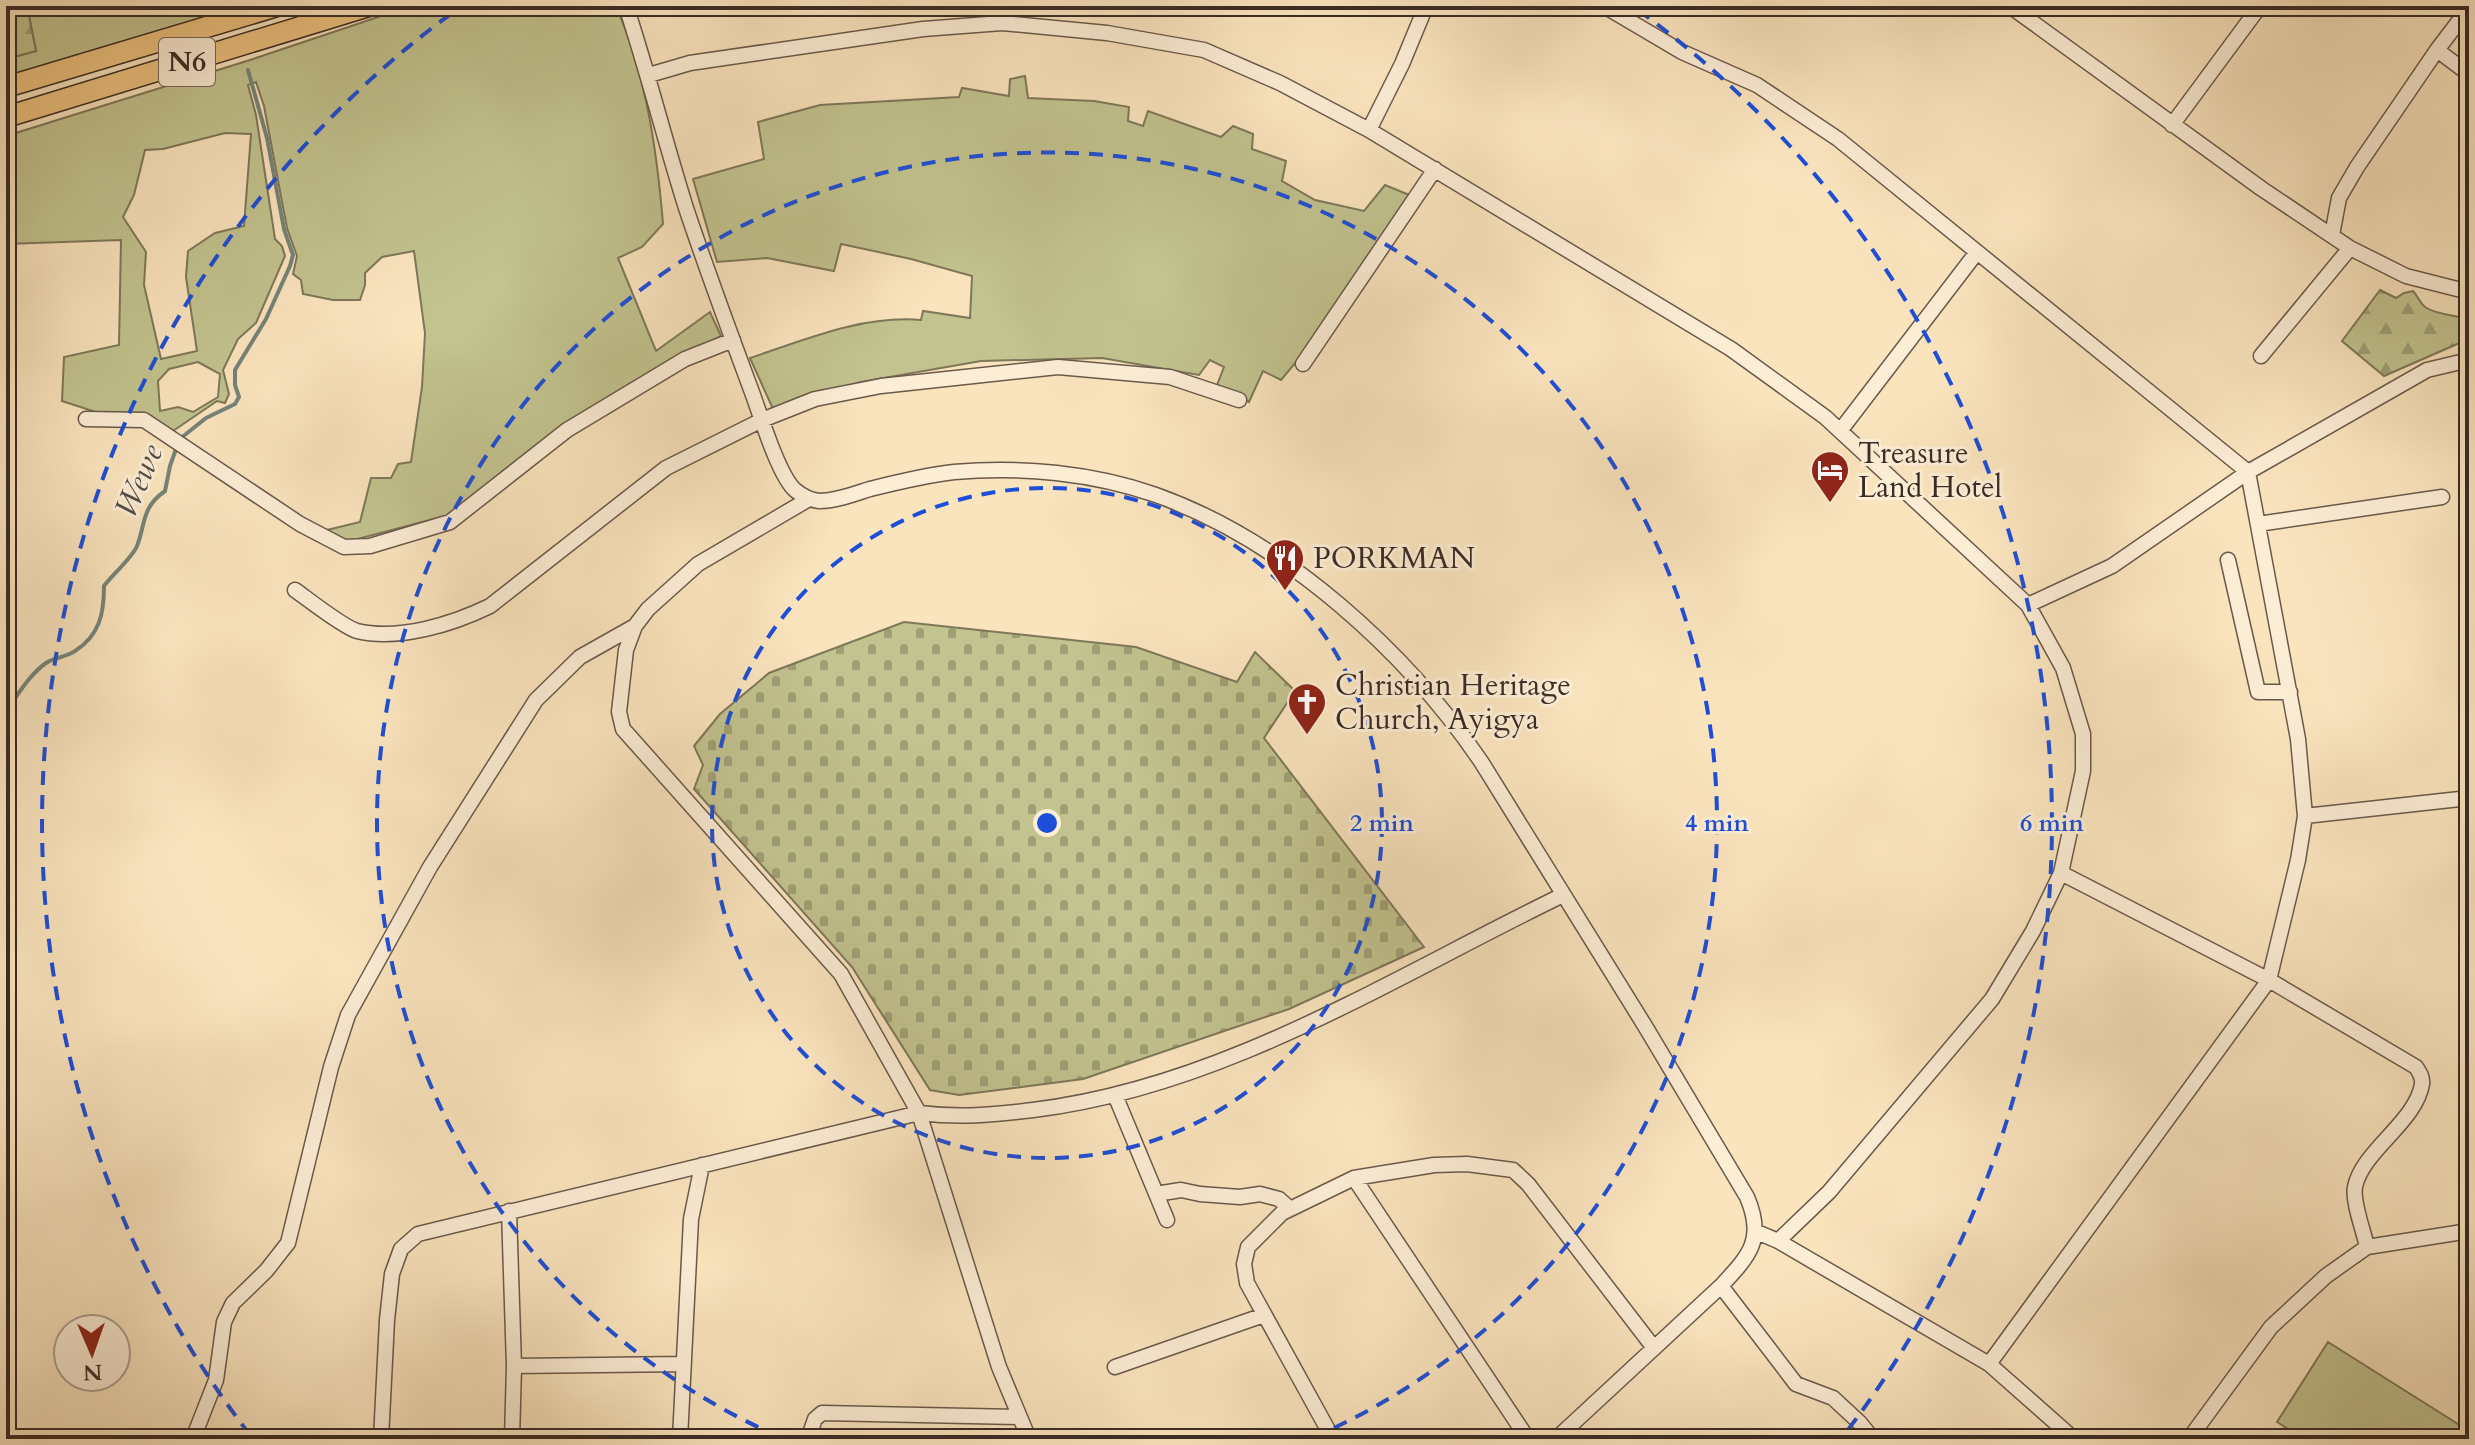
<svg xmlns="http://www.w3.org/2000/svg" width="2475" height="1445" font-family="Cardo,serif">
  <defs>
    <pattern id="forest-firs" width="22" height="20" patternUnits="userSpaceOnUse" patternTransform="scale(2)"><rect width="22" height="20" fill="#c2c38f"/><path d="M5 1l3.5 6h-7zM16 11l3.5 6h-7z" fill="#9f9f75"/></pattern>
    <pattern id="cemetery-stones" width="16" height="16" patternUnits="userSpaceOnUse" patternTransform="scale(2)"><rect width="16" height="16" fill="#c2c38f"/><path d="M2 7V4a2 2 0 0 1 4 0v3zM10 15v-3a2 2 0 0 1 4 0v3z" fill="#9f9f75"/></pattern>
  </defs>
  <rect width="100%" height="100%" fill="#fae4be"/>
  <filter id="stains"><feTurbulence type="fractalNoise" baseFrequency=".0025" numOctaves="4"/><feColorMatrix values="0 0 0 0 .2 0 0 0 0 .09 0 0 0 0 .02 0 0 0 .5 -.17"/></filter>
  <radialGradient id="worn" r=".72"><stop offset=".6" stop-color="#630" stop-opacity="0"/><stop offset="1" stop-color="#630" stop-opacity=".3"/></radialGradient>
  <path fill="#c2c38f" stroke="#7e775a" stroke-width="2" fill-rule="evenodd" d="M29,6H243L6,80V59L36,51L28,11Z
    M426,6H616C646,74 657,151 663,224L642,247L618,258L656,351L710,312L721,336L657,369L453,514L346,542L327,530L360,522L371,478H391L398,464L411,462L422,387L425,333L414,251L382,257L365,273V285L360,300H333L303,294L301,280L293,274L297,256L287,228L264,106L256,82L248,85L256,115L275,239L282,246L285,256L256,323L238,339L223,370L229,394L225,403L217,401L173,431L108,416L62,401L64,357L119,345L121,240L6,244V136L250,60L390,13ZM225,133L251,134L244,226L215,233L188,251L186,277L197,351L161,359L144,285L146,252L123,217L134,195L145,150L163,149ZM198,362L220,374L218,397L193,412L178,407L160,411L158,381L169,369Z
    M1025,76L1028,98L1094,101L1129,107L1128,121L1143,126L1148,111L1221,137L1233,126L1253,134L1252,149L1286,161L1282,181L1315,200L1364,211L1385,185L1412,196L1318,336L1281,380L1263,371L1249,402L1217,385L1224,367L1210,360L1199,375L1102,358L981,361L861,382L773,409L750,358C804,340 862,315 921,320L923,311L970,318L972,276L911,259L841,244L834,271L767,258L717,262L693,179L764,159L758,122L820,105L959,97L962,88L1009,96L1010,79Z
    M2328,1342L2469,1431V1439H2304L2277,1422Z"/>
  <path fill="url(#forest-firs)" stroke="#7e775a" stroke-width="2" d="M6,6H29L28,11L36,51L6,59Z
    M2380,290L2396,298L2404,293L2413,291C2418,296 2419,302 2425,307C2435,314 2452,315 2464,318V341L2384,376L2342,341Z"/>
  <path fill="url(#cemetery-stones)" stroke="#7e775a" stroke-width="2" d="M904,622L1136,647L1237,682L1255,652L1295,691L1264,738L1424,947L1289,1009L1083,1079L959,1095L930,1090L852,967L694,789L703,765L694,746L720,714L769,673Z"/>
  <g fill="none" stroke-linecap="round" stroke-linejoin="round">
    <path stroke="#768479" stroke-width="4" d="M181,438L206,418L235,404L239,397L235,385V370L266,319L290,266L293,255L284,229L267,138L248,70
      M6,711C18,695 29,675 46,663C55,657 67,657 75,651C100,635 104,613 104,586C112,575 132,558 137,546C146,523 141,508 165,491L170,466L177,446"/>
    <defs>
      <path id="minor" d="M626,6C648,73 665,141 686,208C707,271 730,333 753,395C761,417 779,476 795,490C802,496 811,500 819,501C836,501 854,494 870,489C898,482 926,475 954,472C1021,466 1093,473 1156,495C1285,541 1407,652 1482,763L1645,1026L1747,1197C1765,1239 1750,1255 1721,1286L1556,1439
        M1604,6L1682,52L1757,85L1838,139L2248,472L2298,739L2305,816L2298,860L2269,980L1989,1364
        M2010,6L2262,189L2350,248L2406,276L2469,292
        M2437,50L2469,74
        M649,75L690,63L923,29L1002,23L1107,33L1204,50L1280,83L1369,130L1731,349L1825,417L2028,605L2063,668L2083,734V771L2061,873L2033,931L1992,999L1829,1192L1778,1241
        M2172,125L2260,6
        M1369,130L1402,64L1426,6
        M2332,235L2339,198L2357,167L2437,50L2469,8
        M2261,356L2350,248
        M1303,364L1435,169
        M86,419L144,420L300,524L344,547L370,546L450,522L567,430L685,359L733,340
        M1840,431L1977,252
        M809,499L698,564L648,609L635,626L626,650L619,712L623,729L841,974L919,1113L999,1367L1029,1439
        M2258,524L2442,497
        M2228,560L2258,692H2290
        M295,590C309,600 343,627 357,631C399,641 453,624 490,606L666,468L762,420L815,399L881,386L1058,367L1170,377L1239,400
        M2028,605L2112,566L2248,472L2427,370L2469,360
        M2305,816L2469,798
        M2061,873L2269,980L2416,1067C2419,1072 2423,1077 2422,1084C2416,1122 2362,1151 2355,1187C2352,1201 2364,1232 2367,1247
        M1115,1095L1167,1220
        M1354,1178L1528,1439
        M1156,1194L1181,1190L1200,1194L1240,1197L1260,1194L1279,1199L1290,1209
        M509,1211L514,1366L512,1439
        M1757,1232L1778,1241L1989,1364L2074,1439
        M1721,1286L1796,1384L1833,1398L1860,1423L1873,1439
        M514,1366L684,1364
        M1115,1367L1264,1315
        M196,1439V1431L216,1380L224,1322L233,1303L266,1271L288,1243L331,1067L348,1015L430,867L536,700L580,657L635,626
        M381,1439L387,1320L392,1274L401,1249L418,1234L919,1113C960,1118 992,1115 1033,1110C1224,1087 1393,977 1563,895
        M680,1439L691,1219L702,1165
        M808,1439L815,1419L822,1413L1018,1417
        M1333,1439L1247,1283L1244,1264L1248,1247L1282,1213L1354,1178L1434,1165L1467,1164L1513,1170L1528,1184L1654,1348
        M2189,1439L2271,1327L2326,1276L2367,1247L2469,1231"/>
      <path id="highway" d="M6,87L277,6
        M6,117L369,6"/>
    </defs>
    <use href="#minor" stroke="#6a594b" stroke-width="17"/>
    <use href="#highway" stroke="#3a2b25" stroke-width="23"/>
    <use href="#minor" stroke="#fcedd5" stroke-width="14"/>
    <use href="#highway" stroke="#edc27f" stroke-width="20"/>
  </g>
  <g fill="none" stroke="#1d4ed8" stroke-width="4" stroke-dasharray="14 10">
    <circle cx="1047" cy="823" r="335"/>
    <path d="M780 1437A670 670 0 1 1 1314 1437"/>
    <path d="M250 1435A1005 1005 0 0 1 456 10M1638 10A1005 1005 0 0 1 1844 1435"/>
  </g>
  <defs>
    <symbol id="hotel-pin" viewBox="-11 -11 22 30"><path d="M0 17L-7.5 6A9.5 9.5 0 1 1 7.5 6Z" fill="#8f2418" stroke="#fcedd5"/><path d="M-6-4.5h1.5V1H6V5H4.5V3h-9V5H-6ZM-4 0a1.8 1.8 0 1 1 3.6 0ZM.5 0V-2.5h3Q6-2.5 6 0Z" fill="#fff"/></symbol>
    <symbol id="restaurant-pin" viewBox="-11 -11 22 30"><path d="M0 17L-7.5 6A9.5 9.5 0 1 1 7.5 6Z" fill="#8f2418" stroke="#fcedd5"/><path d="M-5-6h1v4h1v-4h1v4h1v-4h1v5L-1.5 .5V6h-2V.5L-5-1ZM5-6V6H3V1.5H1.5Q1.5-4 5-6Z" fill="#fff"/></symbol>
    <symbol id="church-pin" viewBox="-11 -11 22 30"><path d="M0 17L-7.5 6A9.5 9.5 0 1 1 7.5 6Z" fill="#8f2418" stroke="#fcedd5"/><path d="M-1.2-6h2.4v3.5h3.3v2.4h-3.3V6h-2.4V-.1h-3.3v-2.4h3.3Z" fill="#fff"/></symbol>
  </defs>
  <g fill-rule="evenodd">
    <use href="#hotel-pin" x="1808" y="448" width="44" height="60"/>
    <use href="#restaurant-pin" x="1263" y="536" width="44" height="60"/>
    <use href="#church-pin" x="1285" y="680" width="44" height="60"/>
  </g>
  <g text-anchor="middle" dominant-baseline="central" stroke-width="6" stroke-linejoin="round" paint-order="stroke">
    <rect fill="#fcedd5" stroke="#74655a" stroke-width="2" x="159" y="38" width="56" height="48" rx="6"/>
    <g font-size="28" font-weight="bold" fill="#3a2b25">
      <text x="187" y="62">N6</text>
    </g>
    <g font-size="30" fill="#3a2b25" stroke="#fcedd5" text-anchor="start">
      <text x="1858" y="453">Treasure<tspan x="1858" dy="34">Land Hotel</tspan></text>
      <text x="1313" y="558">PORKMAN</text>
      <text x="1335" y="685">Christian Heritage<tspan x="1335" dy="34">Church, Ayigya</tspan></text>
    </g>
    <g font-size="32" font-style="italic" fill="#535048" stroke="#fcedd5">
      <text transform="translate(139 481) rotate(-67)">Wewe</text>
    </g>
  </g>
  <circle cx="1047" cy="823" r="12" fill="#1d4ed8" stroke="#fcedd5" stroke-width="4"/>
  <g font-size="24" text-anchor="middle" font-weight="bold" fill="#1d4ed8" stroke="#fcedd5" stroke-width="6" stroke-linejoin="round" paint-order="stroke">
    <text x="1382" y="831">2 min</text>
    <text x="1717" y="831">4 min</text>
    <text x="2052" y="831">6 min</text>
  </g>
  <rect width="2475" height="1445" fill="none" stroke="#fae4be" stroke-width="32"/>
  <rect x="8" y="8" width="2459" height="1429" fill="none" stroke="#3a2b25" stroke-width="4"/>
  <rect x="16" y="16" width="2443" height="1413" fill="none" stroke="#3a2b25" stroke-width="2"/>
  <g transform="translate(92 1353) rotate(178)"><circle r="38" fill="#fcedd5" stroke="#ae9f8f" stroke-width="2"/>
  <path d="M0-6L14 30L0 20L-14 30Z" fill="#8f2418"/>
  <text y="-12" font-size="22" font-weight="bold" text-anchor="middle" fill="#3a2b25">N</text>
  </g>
  <rect width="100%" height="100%" filter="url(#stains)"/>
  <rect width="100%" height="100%" fill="url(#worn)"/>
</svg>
